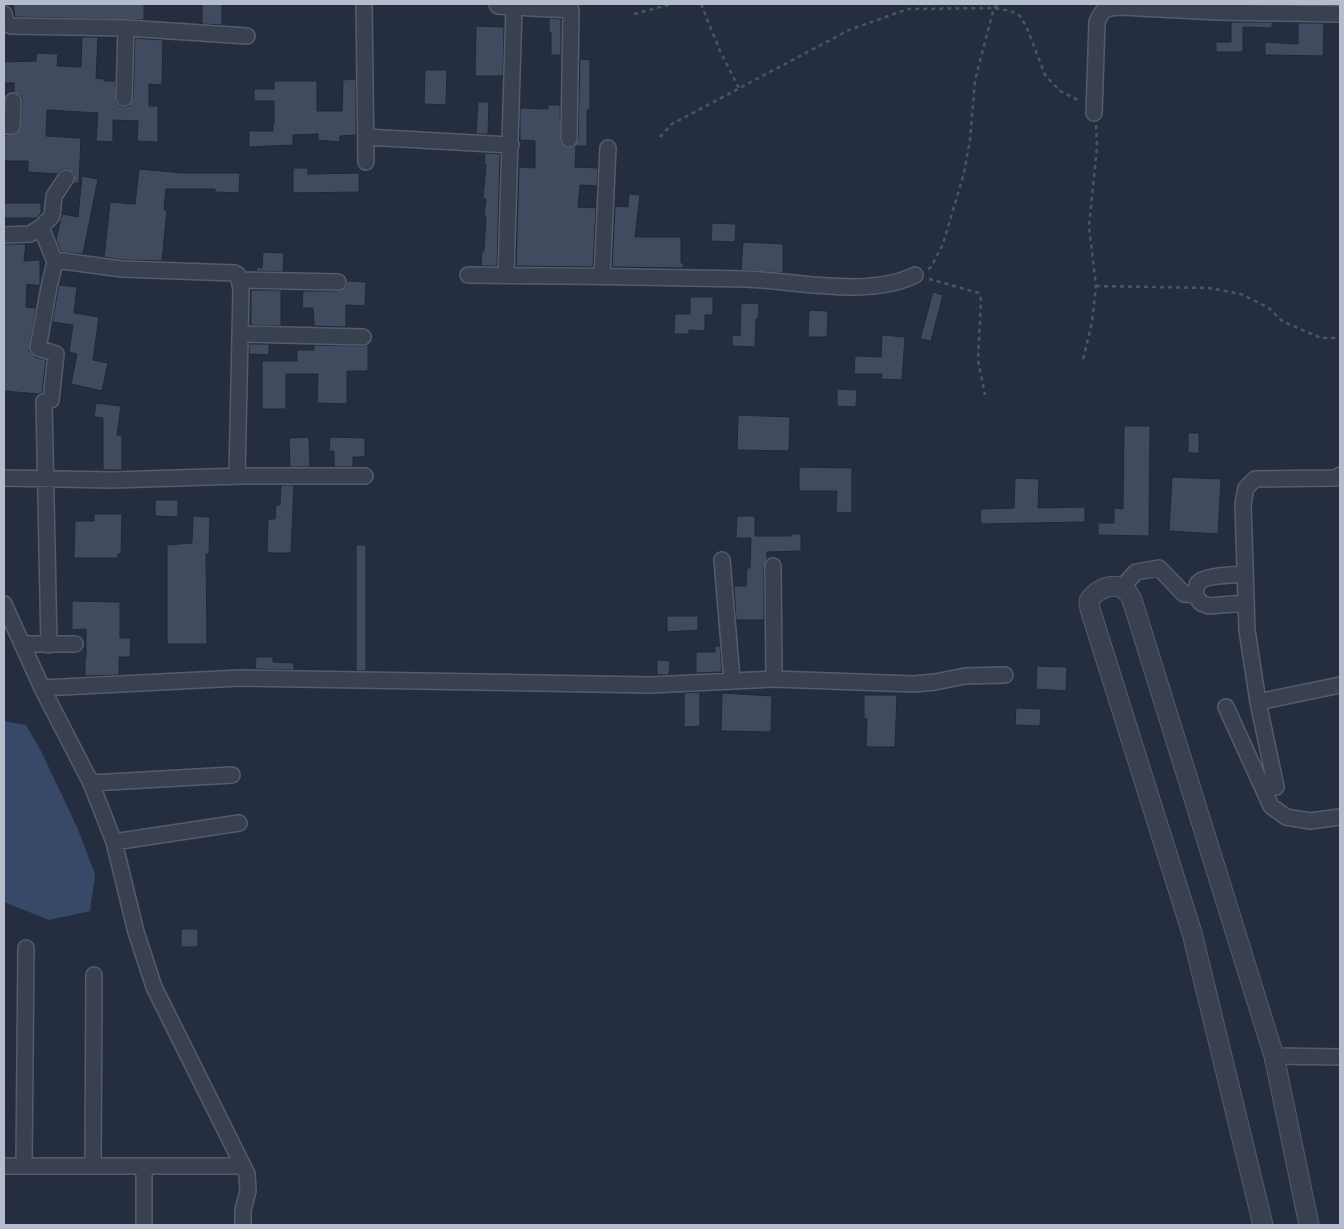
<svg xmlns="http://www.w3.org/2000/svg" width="1344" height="1229" font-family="Raleway,sans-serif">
  <rect width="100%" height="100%" fill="#252e40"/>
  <path fill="#384868" d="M4,721L26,725L41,751L77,827L95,874L90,911L49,920L4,902Z"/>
  <path fill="#414b60" stroke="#202837" d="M13,4H144V20L15,17Z
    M202,4H222V25L202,24Z
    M549,18L561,19V55H551V32H549Z
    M1231,22H1272V28L1243,27V52H1216V42H1231Z
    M1298,23H1324L1323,56L1265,55V42L1298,44Z
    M476,26L504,27L503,76H475Z
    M82,37H98L96,78L104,79V81H115L116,102L119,106L123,107L129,106L133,98L135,38L163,40L162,85L149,84V106H158V142L137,141L138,121L113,120V142L96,141L98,113L47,110L46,136L81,138L79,183H74V173L67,169L61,170L57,174L28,172V161H4V135L16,134L20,130L22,101L21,96L14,92V83H4V62L36,61V53L58,54L57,66L81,67Z
    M580,59L590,60V110H587V146H576L575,167L598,168L597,186L580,185L578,207L596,208L593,267L516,266L519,167L535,168V141L520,140V108L548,109V105H560L561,143L565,147H574L578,139Z
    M425,70H447L446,105L424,104Z
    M356,79V135L340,136V142L318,140V134L293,135V145L249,147V131H273V124H274V101H254V89H274V81H317V111H342L343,80Z
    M478,102H489L488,134H476Z
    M485,153L500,154L497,266H481L482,251H484L486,216H484L486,199H483L486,164H484Z
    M293,168H308V174L359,173V192L293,193Z
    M139,169L183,173H240L239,193L215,192V189H166L164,210H167L162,261L123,260L104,257L110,202L135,204Z
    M82,176L98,179L83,254L61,252L56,240L62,214L78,217Z
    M629,194L640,195L635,237H681V263H684L683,268L612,267L615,206L628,207Z
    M4,203H41V213L37,218H4Z
    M712,223L736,224L735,242L711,241Z
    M743,242L783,244V273L741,270Z
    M4,244H26L24,261L40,260V286L27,284L26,307L36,308L29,351L35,357L46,360L42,393L39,394L4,391Z
    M263,252L284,253L283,272L256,271L257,267L262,268Z
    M347,281L366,282L365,306L346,305V327L314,326L313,308H302L303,291H338L346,287Z
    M59,285L77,287L74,313L99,317L93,360L108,363L102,391L71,384L77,354L69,352L73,325L52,322Z
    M251,290H281V326L251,325Z
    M933,292L943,295L931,341L920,339Z
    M690,297H713V315H705V331L689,330V334H674L675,314H690Z
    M748,303L759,304L758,319H756L755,347L732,346V335L740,336L741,304Z
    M809,310L828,311L827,337H808Z
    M882,335L905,337L902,380L881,379L882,374H854L855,356L881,357Z
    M249,344H269V355L249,354Z
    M314,345L363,346L368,345V371H347V404L317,403L318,374H286V409H262V361H297V350H314Z
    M837,389L857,390L856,407L837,406Z
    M96,403L121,406L117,435H122V470H103V418L94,417Z
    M738,415L790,417L789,451L737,450Z
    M1124,426H1150L1149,536L1098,535V523H1114V508L1123,509Z
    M1188,433H1199V453H1188Z
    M309,437L310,467H290L289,438Z
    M330,437L365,438V457H353V467H334V451H329Z
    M799,467L852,468V513L836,512L837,491H799Z
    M1172,477L1221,479L1218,534L1169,531Z
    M1015,478L1039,479L1038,508L1085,507V522L981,524L980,509L1014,508Z
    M281,485H294L291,553H267L268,519H275L276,505H280Z
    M155,500H178V517L155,516Z
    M94,514H122L121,554H118V558H74L75,521H94Z
    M193,516L210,517L209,554H206L207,644H167V545L192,543Z
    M737,516H755V536H791V534H801V551L767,552V559L764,566V620H736L734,586H746L747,568H750L751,538H736Z
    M356,545H366V671H356Z
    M72,601L120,602V638H131L130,657H119V675L85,676V657H86V629L72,630Z
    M667,616H698V630L667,632Z
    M715,646H720L722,672L696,673V652H715Z
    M256,657H273V662L294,663V670L255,669Z
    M657,660L670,661L669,675H657Z
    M1037,666L1067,667L1066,691L1036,689Z
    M700,692V726L684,727V693Z
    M722,693L772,696L771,732L721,731Z
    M864,695H897L895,747H866L867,719H864Z
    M1016,708L1041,709L1040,726L1015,725Z
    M181,929H198V947H181Z"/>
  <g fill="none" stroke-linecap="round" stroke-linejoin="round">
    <defs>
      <path id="minor" d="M364,4L366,162
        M497,4L498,6L514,7L506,275
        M514,7L571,10L569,139
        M4,14L7,24L11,26L126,28L247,36
        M124,98L126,28
        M1094,113L1097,22C1103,7 1107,8 1122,7L1217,12L1340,14
        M4,126H12L13,101
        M366,137L511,145
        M41,227L55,262
        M4,235L30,234L41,227L52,216L54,196L66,178
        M468,275C561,276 653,277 746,279C796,281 870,298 915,275
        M602,277L608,148
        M239,280L338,282
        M241,334L363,337
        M4,478L112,480L242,476H365
        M722,560L732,680
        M773,566L774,679
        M1245,574C1235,575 1204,575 1198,583C1196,586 1196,591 1195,595L1201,603L1209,606L1246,603
        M1122,587L1136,572L1159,568L1184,594L1195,595
        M4,604L42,688L91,783L114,842L136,932L154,987L247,1174L248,1191L243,1210V1225
        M22,644H75
        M49,645L44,402L51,400L56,354L38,348L49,287L55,262L63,261L122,269L235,273L238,275L241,289L237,476
        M42,688L240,678L651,685L774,679L914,684L935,682L965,676L1005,675
        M1258,702L1340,685
        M1226,707L1271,806L1286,817L1310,821L1340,817
        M91,783L232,775
        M1276,787L1258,702L1247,630L1243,504L1246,488L1255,479L1336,478L1340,475
        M114,842L239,823
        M1274,1056L1340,1057
        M4,1166H242
        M24,1166L26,948
        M93,1166L94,975
        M144,1225V1166"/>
      <path id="tertiary" d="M1263,1225L1192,933L1090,609L1089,601C1096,589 1115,580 1127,592C1131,595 1132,601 1134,606L1274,1056L1309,1225"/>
    </defs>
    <use href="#minor" stroke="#545c6b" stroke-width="18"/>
    <use href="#tertiary" stroke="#545c6b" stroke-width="21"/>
    <path stroke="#45595e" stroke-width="2.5" stroke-dasharray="4 4" stroke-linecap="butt" d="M701,4L720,51L739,88
      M634,14L672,4
      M660,137L672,124L849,30L908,9L994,8L1011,11L1020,16L1027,28L1045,75L1060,91L1080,101
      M928,269L931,267L943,244L964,173L970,140L975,80L994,8L998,4
      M929,279L979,293L981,300L978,360L985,395
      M1096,286L1209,288L1241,294L1269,308L1282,321L1321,338H1340
      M1083,359L1092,323L1096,286L1089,226L1097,147L1096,125"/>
    <use href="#minor" stroke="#394150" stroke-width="15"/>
    <use href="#tertiary" stroke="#394150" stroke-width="19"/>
  </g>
  <rect width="1344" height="1229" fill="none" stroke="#b6bccb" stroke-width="10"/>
</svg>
